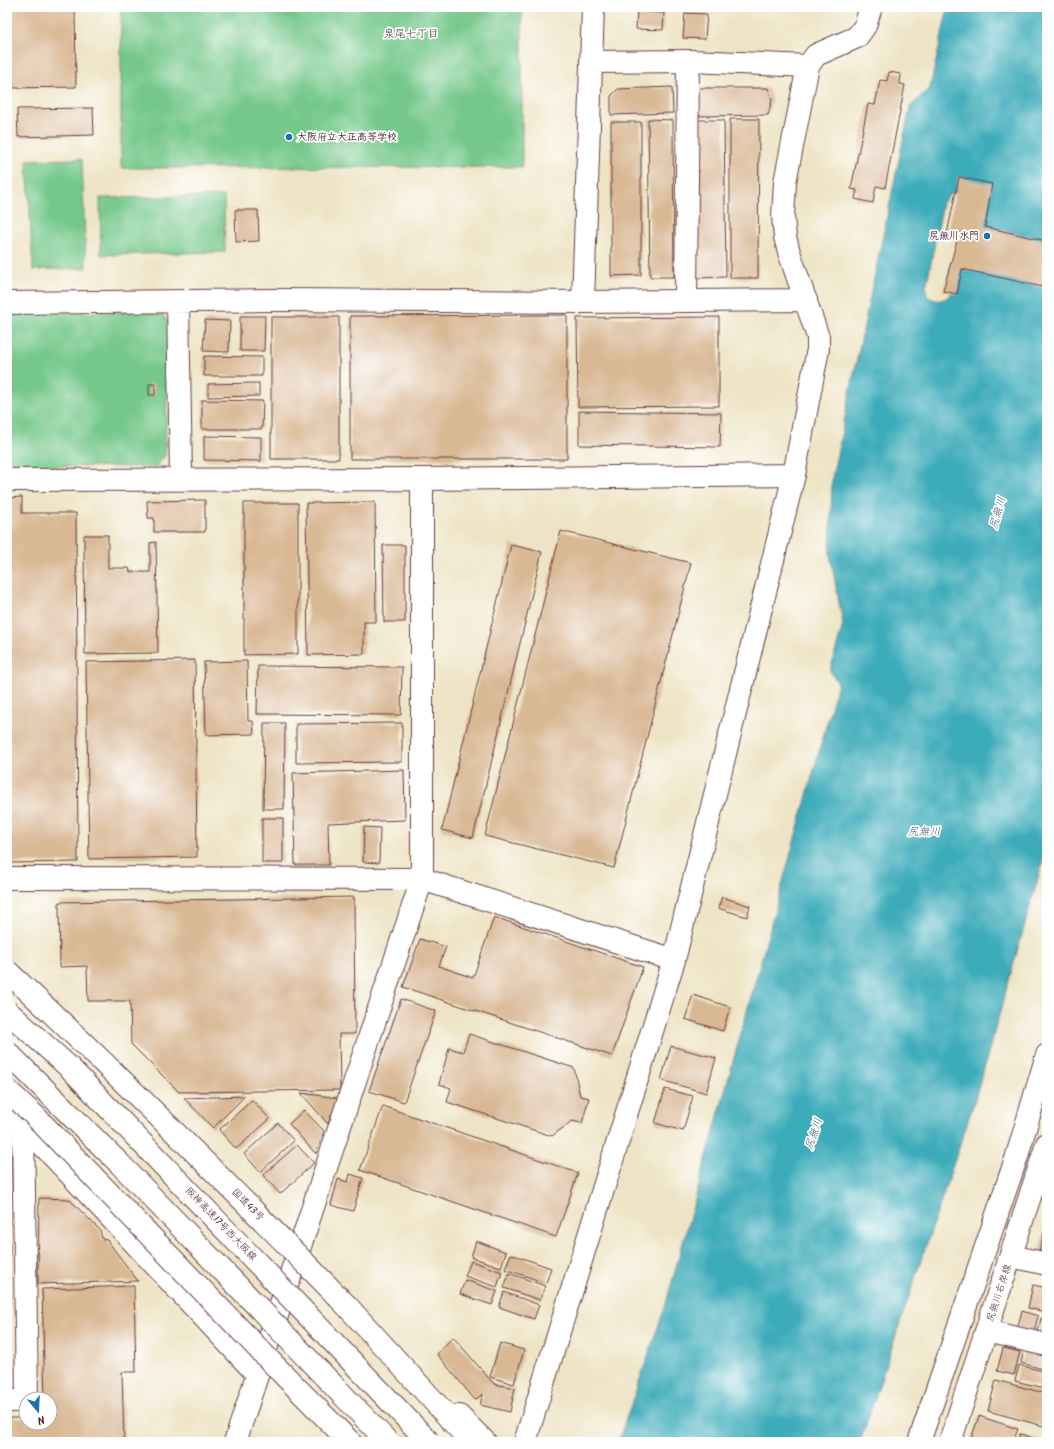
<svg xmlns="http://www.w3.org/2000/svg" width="1054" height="1449" font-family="Kalam,'Klee One',sans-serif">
  <rect width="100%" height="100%" fill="#fff"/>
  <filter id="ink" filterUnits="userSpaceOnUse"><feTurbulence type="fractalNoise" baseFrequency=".025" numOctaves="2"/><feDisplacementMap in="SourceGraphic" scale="8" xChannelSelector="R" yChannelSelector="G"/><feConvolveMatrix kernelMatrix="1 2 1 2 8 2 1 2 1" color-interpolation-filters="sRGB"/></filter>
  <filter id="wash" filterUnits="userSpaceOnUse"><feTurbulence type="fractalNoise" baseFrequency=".012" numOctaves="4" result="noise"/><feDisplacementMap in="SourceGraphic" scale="16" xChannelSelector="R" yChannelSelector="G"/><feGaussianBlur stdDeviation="0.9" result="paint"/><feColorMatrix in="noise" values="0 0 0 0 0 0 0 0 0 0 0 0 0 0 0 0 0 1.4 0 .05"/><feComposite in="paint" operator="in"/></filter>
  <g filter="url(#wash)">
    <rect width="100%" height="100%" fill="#eee4c5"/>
    <path fill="#75c88a" stroke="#60745a" d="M121,7H522V167L121,168Z
      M82,159L86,268L33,270L27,160Z
      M224,196L225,252L101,255L100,198Z
      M161,312L169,324L165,456L155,467L7,466V313Z"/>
    <path fill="#3dacba" stroke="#446672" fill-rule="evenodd" d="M948,7H1047V847L974,1103L860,1442H618L665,1307L838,683L830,671L843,624L830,555L832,478L910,107L930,88ZM960,191L972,204L951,294C943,302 936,302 927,296L926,288L943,203L950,194Z"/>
    <g id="blocks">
      <path fill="#d9b894" d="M7,7H75L76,87L7,88Z
        M637,11L664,13L663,30L636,29Z
        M685,13L707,14L705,39L683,38Z
        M889,72L901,74L900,84L905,85L885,188L876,186L873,203L855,199L857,190L851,189L868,104L875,105L880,80L887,81Z
        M672,87L673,113L611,115V96L618,89Z
        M697,88H768L772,100L768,115L697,116Z
        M93,108L94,135L18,137L17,109Z
        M7,113H9L10,141L7,142Z
        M648,119L673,120L674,277H650Z
        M730,119H759L758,278H730Z
        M695,120H724L726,277L697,278Z
        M611,122H641V275L611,276Z
        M959,177L992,184L985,227L1047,241V288L962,269L957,294L943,291L958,237L947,234Z
        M235,210H258L259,241L236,242Z
        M567,315V459H350V316Z
        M240,316H265L264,351H240Z
        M271,317H339V459H271Z
        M719,317V406L578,407L577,318Z
        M205,320L230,321L229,352L203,351Z
        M204,356L262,357V376H204Z
        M259,383V396L208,397V384Z
        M149,384H155V395H149Z
        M202,400L263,401L262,429H202Z
        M579,411L721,413L720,447L579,445Z
        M204,436L261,437V461L204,460Z
        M22,497V513H76L78,862L7,863V498Z
        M205,500V532H154V518H148L147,501Z
        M375,502L376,622H364V654L308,655L306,503Z
        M244,503H298V654L244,655Z
        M561,531L691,563L614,868L485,836Z
        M84,535H108V568H129L130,572H150V543L156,542L158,653L85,654Z
        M383,545H405V622H384Z
        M511,545L542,552L473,838L442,830Z
        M195,660L197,857L89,859L86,662Z
        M247,661L248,721H253L254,734L206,735L204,662Z
        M258,666L402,667L401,715L257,714Z
        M264,723H285L284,809H263Z
        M402,723V762L296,763V724Z
        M404,770L405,820L328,823L329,865H295L293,773Z
        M262,818H283V863H262Z
        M364,827L380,828L379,863L363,862Z
        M354,897L355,1034H339L340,1090L179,1092L131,1044L130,1001H88L87,966L60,967L59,902Z
        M722,897L750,906L747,917L718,908Z
        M494,917L643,967L612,1056L403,987L420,939L446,947L439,966L473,978Z
        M693,995L730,1007L723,1031L685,1019Z
        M401,999L436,1011L404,1102L369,1091Z
        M469,1034L574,1068L580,1096L589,1098L582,1123L572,1121L552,1136L447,1102L451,1088L439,1084L449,1048L463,1052Z
        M671,1046L716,1058L706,1093L661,1080Z
        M665,1089L693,1096L683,1131L655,1123Z
        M301,1093L338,1098L328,1124Z
        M245,1096L213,1128L184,1098Z
        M252,1100L270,1119L236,1149L219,1130Z
        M383,1106L578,1173L556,1237L360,1170Z
        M304,1110L324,1131L316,1154L289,1124Z
        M278,1123L294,1141L260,1172L244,1154Z
        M7,1135L11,1139L10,1235H7Z
        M297,1145L314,1163L280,1194L263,1175Z
        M350,1174L363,1178L353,1211L331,1205L338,1179L348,1182Z
        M39,1198L69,1199L100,1230L102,1239L107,1240L138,1281L38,1284Z
        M1045,1229L1047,1230V1256L1038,1254Z
        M7,1241H10V1305H7Z
        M476,1241L506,1252L501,1267L471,1257Z
        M511,1254L551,1268L546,1283L505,1269Z
        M471,1261L502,1272L497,1287L465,1276Z
        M509,1273L545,1286L540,1300L504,1288Z
        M465,1280L497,1291L492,1305L460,1294Z
        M1033,1285L1047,1288L1046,1312L1028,1308Z
        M134,1286L136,1372H122L124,1442H7V1418H26V1423H50V1399H45L42,1289Z
        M504,1292L539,1305L534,1319L499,1307Z
        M1022,1311L1038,1316L1033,1337L1016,1332Z
        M1041,1318L1047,1319V1339L1037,1337Z
        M453,1337L494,1384L515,1388L510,1412L480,1405L483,1394L475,1400L437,1354Z
        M500,1343L524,1350L514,1384L490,1377Z
        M1003,1348L1020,1352L1014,1375L997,1371Z
        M1024,1350L1047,1356V1370L1021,1363Z
        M1019,1365L1047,1372V1380L1045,1388L1015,1381Z
        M996,1380L1047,1394V1427L988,1411Z
        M979,1416L1018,1429L1013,1442H970Z
        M1020,1434L1043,1441L1042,1442H1017Z"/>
    </g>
  </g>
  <g filter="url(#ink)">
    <use href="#blocks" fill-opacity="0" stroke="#633d42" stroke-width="1"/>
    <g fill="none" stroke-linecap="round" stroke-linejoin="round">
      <defs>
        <path id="minor" d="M686,301L688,61
          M7,480L422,479L794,475
          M7,878L422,879L674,960
          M23,1124L27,1399
          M1011,1256L1047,1264
          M986,1331L1047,1345
          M7,1401H26
          M235,1442L422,879V479
          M919,1442L1016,1159L1047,1055
          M950,1442L1047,1144"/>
        <path id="tertiary" d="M591,62L690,61L808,66
          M178,302L181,479
          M583,302L593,7
          M7,303L278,300L583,302L806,300
          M7,1109L23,1124L257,1374
          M1041,1165L1047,1167
          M525,1442L674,960L794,475L818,349V337L789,252L785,237L783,217L785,182L808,66L816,55L857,37L865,26L871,7"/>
        <path id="trunk" d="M459,1416L485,1442"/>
        <path id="motorway" d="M347,1306L471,1442
          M277,1368L350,1442"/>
      </defs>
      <use href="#minor" stroke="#633d42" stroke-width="24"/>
      <use href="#tertiary" stroke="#633d42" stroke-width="24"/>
      <use href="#trunk" stroke="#633d42" stroke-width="24"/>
      <use href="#motorway" stroke="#633d42" stroke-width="24"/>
      <use href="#minor" stroke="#fff" stroke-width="22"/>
      <use href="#tertiary" stroke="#fff" stroke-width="22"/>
      <use href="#trunk" stroke="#fff" stroke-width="22"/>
      <use href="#motorway" stroke="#fff" stroke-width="22"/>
      <defs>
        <path id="trunk-bridge" d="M7,971C123,1079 236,1192 347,1306
          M7,1090L34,1115L277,1368"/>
        <path id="motorway-bridge" d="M7,1011L70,1068L429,1442
          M7,1052L120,1164L388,1442"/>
      </defs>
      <use href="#trunk-bridge" stroke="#633d42" stroke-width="24" stroke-linecap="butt"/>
      <use href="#motorway-bridge" stroke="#633d42" stroke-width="24" stroke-linecap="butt"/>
      <use href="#trunk-bridge" stroke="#fff" stroke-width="22"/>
      <use href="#motorway-bridge" stroke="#fff" stroke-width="22"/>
    </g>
  </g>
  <g fill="#1f6fb2" stroke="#fff" stroke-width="1.5">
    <circle cx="289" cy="137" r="4"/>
    <circle cx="987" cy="236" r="4"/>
  </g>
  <g text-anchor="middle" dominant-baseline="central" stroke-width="3.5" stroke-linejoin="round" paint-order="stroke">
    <g font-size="10" font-weight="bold" fill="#4a1f2b" stroke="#fff" text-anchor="start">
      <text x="297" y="137">大阪府立大正高等学校</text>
      <text x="979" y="236" text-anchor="end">尻無川水門</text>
    </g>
    <g font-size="10" fill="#4a1f2b" stroke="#fff">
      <text transform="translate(248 1205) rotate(45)">国道43号</text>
      <text transform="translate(221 1224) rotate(46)">阪神高速17号西大阪線</text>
      <text transform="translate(999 1293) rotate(-72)">尻無川右岸線</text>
    </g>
    <g font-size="11" fill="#4a1f2b" stroke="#fff">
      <text x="411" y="34">泉尾七丁目</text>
    </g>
    <g font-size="11" font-style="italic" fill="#445e6b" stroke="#fff">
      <text transform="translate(998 513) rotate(-74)">尻無川</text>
      <text x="924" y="832">尻無川</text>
      <text transform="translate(814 1134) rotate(-72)">尻無川</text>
    </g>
  </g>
  <rect width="1054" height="1449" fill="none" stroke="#fff" stroke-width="24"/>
  <g transform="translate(38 1411) rotate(161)"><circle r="19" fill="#ffffff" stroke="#b7a5aa"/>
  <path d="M0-3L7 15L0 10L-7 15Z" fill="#1f6fb2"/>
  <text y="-6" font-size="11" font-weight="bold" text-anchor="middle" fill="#4a1f2b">N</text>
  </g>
</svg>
